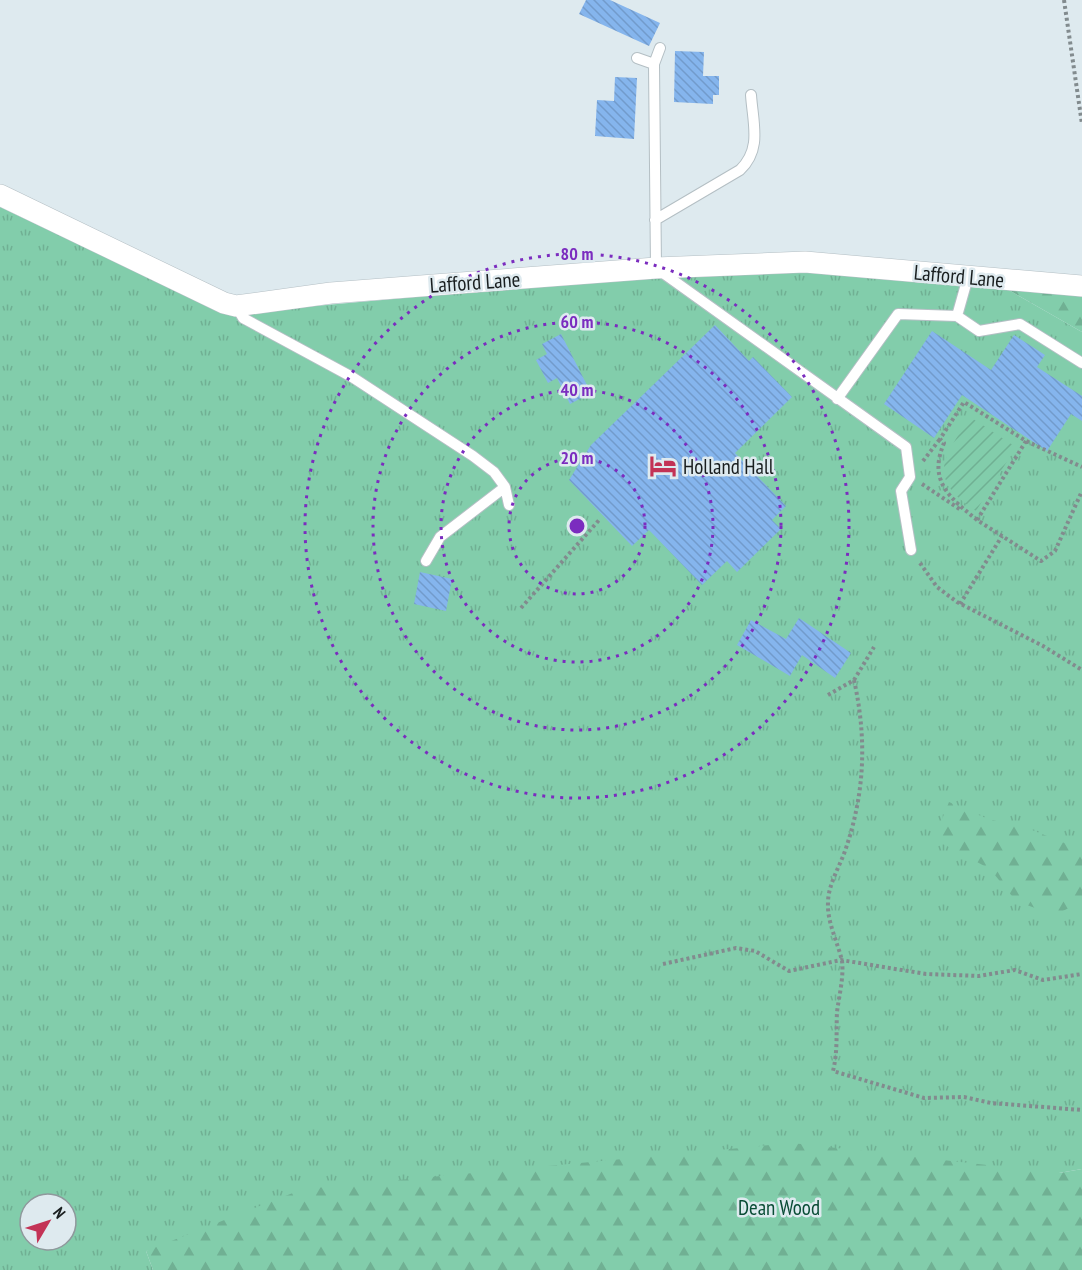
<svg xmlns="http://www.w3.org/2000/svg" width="1082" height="1270" font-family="'PT Sans Narrow',sans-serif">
  <defs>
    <pattern id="grass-tufts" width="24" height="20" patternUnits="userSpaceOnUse" patternTransform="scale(1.5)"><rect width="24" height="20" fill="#82cdab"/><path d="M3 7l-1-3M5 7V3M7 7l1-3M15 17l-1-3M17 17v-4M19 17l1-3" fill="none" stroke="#70b093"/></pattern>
    <pattern id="forest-firs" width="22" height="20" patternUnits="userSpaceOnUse" patternTransform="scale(1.5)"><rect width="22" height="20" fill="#82cdab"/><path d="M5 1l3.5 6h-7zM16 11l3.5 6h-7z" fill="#70b093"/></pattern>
    <pattern id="garden-furrows" width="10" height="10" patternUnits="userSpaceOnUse" patternTransform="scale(1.5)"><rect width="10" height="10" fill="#82cdab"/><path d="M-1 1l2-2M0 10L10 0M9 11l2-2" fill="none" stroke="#70b093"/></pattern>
    <pattern id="building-back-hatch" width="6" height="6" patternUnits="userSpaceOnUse" patternTransform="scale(1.5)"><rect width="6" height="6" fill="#85b5ed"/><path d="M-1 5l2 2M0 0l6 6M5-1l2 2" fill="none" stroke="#729bcb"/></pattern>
  </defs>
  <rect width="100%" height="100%" fill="#deeaef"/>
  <path fill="url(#grass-tufts)" fill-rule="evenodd" d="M0,207L226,314L651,276L806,269L1000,285L1082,332V1169L1059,1173L146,1251L153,1270H0ZM30,1204H66V1240H30Z"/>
  <path fill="url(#forest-firs)" d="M1000,285L1082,292V332Z
    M949,802L988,819L1027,828L1082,850V902L1054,915L1016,901L990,869L934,839Z
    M792,1143L1059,1173L1082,1169V1270H153L146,1251L303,1189Z"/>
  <path fill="url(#garden-furrows)" d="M970,417L1016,447L976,511C926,478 943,459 970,417Z"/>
  <path fill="url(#building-back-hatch)" d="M586,0H610L660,23L649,46L579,14Z
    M675,51L704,52L703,76H719V95H713V104L674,102Z
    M615,77L637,78L634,139L595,136L597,100L614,101Z
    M715,325L749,361L753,357L792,397L735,453L786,506L772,520L781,529L737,572L727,561L702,585L649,530L632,546L569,480L591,445Z
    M932,331L991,370L1014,335L1045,355L1037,367L1082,396V421L1071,414L1047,451L962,395L934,438L884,404Z
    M561,334L591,393L570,404L557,378L548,383L536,360L547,354L542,344Z
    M420,572L452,579L446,611L414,604Z
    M799,618L851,653L835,678L802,655L790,676L737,645L751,620L786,639Z"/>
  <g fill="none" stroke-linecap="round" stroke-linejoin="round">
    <defs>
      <path id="service" d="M660,48L654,64L656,268L906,447L910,477L901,491L911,550
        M637,58L654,64
        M655,220L740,170C762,149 753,124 751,95
        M236,306L243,318L352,377L473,456L494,472L505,487L509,505
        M957,316L968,277
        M837,399L898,314L957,316L979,331L1020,324L1082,363
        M426,561L440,537L505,487"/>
      <path id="minor" d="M0,195L224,303L236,306L331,293L434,285L656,268L805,262L1082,286"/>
    </defs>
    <use href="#service" stroke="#b4bfc4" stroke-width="12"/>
    <use href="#minor" stroke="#b4bfc4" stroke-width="22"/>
    <path stroke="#828b8e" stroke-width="4" stroke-dasharray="3 3" stroke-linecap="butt" d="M1064,0L1082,124
      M1026,441L977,520L1041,561L1055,551L1082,491
      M923,461L940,439
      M922,484L961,510
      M977,520C949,497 928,481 944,443L940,439L964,402L1026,441L1082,467
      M920,563L937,587L957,602L1043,646L1082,670
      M960,604L1002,536
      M521,608L600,519
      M854,680C867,739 865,793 845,851C839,868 828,885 828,903C827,922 838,943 842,961C844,977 839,996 837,1012C836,1032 838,1051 833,1071L924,1098L964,1097L991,1103L1082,1110
      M828,695L854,680L874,647
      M663,964L736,948L755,951L789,971L841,960L926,974L979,976L1015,970L1043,980L1082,974"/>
    <use href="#service" stroke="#fff" stroke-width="10"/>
    <use href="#minor" stroke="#fff" stroke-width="21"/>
  </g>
  <g fill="none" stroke="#7b2cbf" stroke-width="3" stroke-dasharray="3 6">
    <circle cx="577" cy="526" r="68"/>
    <circle cx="577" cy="526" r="136"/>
    <circle cx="577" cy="526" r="204"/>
    <circle cx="577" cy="526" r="272"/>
  </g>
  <defs>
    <symbol id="hotel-bare" viewBox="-9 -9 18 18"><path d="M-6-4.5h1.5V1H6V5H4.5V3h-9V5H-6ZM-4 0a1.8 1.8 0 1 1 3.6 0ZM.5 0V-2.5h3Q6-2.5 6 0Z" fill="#c33356" stroke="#deeaef" stroke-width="2.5" paint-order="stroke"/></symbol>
  </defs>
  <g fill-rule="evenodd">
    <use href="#hotel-bare" x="644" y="447" width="38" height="38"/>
  </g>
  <g text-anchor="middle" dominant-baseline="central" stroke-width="5" stroke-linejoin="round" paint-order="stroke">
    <g font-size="21" fill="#191e1f" stroke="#deeaef">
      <text transform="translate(959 276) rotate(5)">Lafford Lane</text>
      <text transform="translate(475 282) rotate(-4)">Lafford Lane</text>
    </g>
    <g font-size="21" fill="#191e1f" stroke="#deeaef" text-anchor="start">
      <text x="683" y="466">Holland Hall</text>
    </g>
    <g font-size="21" fill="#0a4d36" stroke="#deeaef">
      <text x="779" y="1207">Dean Wood</text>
    </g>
  </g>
  <circle cx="577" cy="526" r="9" fill="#7b2cbf" stroke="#deeaef" stroke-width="3"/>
  <g font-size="18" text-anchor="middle" font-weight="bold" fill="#7b2cbf" stroke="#deeaef" stroke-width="5" stroke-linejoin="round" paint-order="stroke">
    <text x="577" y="260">80 m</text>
    <text x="577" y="328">60 m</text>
    <text x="577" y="396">40 m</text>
    <text x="577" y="464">20 m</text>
  </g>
  <g transform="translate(48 1222) rotate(51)"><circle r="28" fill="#deeaef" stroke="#8f989c" stroke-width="1.5"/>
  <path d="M0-4.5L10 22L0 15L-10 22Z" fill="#c33356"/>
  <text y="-9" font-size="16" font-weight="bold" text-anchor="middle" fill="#191e1f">N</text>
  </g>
</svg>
